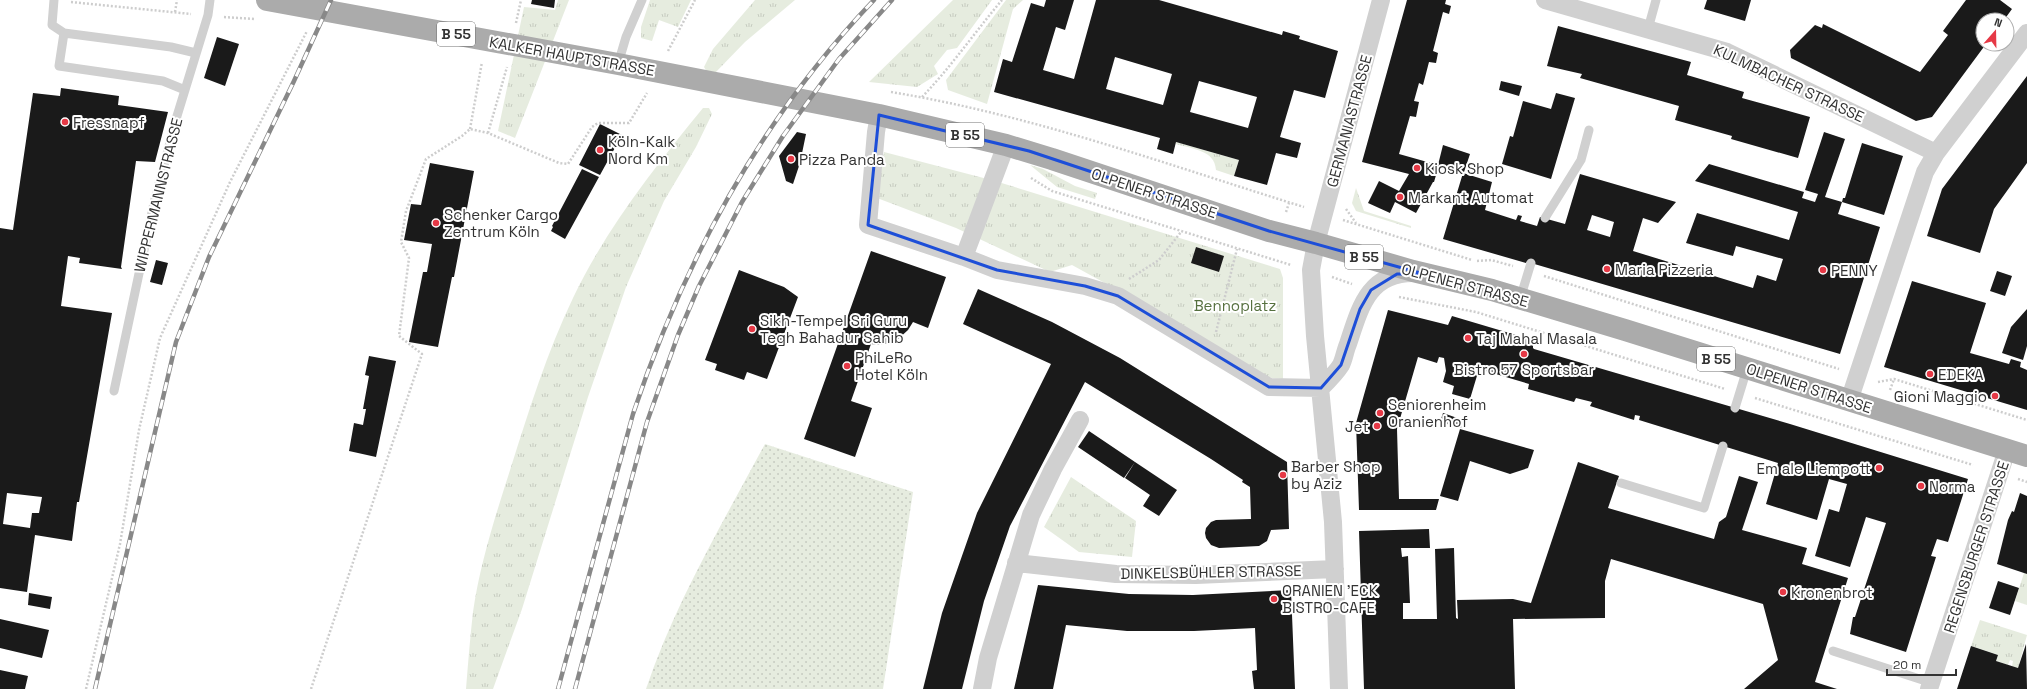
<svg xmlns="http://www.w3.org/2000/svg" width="2027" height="689" font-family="'Space Grotesk',sans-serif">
  <defs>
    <pattern id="grass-tufts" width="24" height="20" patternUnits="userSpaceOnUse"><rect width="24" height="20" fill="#e6ecdf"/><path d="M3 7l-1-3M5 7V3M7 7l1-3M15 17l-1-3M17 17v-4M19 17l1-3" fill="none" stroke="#c6cbc0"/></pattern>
    <pattern id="garden-dots" width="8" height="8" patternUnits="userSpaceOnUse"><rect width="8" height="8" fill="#e6ecdf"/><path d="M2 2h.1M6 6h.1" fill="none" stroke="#c6cbc0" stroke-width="1.8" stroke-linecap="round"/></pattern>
  </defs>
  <rect width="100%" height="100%" fill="#fff"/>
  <path fill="url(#grass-tufts)" d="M558,0H569L515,138L498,131L524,7L555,10Z
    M650,0H691L678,27L659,20L652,41L641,38V27Z
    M755,0H795L745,42L715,73L707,72L704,67L713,49Z
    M953,0H992L957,48L947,50L934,66L938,74L917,87L869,82Z
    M1006,0H1023L1013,9L987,104L948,90L946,80Z
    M703,108H709L712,114L696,147L664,201L626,287L588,397L522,609L493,689H466C468,664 470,638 473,612C480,563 496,514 511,467C529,410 547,352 573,298C606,229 654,168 703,108Z
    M1176,142L1239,160L1234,176L1216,170C1215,150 1192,149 1176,144Z
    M884,152L995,181L1280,269L1283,278V379L1272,378L1252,371L1152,309L1072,265L1050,272L956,228L877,198Z
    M1030,165L1043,169L1075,186L1097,193L1095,199L1057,187Z
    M1356,188L1364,211L1411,226V228L1356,211L1352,203Z
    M1071,477L1136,521L1132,557L1079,552L1044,527Z
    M2024,573L2027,574V605L2015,601Z
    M1980,620L2027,635L2018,668L2012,666L2013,661L2010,660L2008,665L1996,661L1998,655L1971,646Z"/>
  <path fill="url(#garden-dots)" d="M765,444L913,492L883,689H646C675,603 722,524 765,444Z"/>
  <path fill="#1a1a1a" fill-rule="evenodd" d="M532,0H555L554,8L531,4Z
    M1046,0H1074L1065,30L1056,27L1043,70L1074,79L1096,0H1159L1282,35L1283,31L1300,36L1299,39L1338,51L1325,98L1294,90L1280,137L1301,143L1297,158L1276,153L1267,185L1234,176L1239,160L1176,142L1173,154L1157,149L1160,138L994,92L1003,59L1012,62L1031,3L1044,7ZM1115,57L1172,74L1163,105L1106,89ZM1199,81L1257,97L1248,128L1190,112Z
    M1407,0H1446L1445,4L1451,6L1449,14L1443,12L1433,51L1438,53L1436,63L1429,62L1423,85L1419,83L1414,101L1419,102L1416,117L1410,116L1399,154L1438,165L1443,145L1470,154L1464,172L1439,165L1434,182H1433L1416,213L1395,202L1390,213L1368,203L1379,181L1399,191L1409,174L1362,162Z
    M1707,0H1751L1745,21L1704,9Z
    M1966,0H2000L2012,9L2004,20H1983V44H1986L1932,117L1916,121L1791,58L1790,50L1815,25L1822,28L1823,24L1920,72L1948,35L1943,31Z
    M1558,26L1691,62L1687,75L1744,92L1742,98L1810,117L1798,158L1731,139L1732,136L1675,120L1679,106L1580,78L1582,74L1547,66Z
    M217,37L239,44L225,86L204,78Z
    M2027,76V163L1994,209L1980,253L1927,236L1942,189Z
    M1501,81L1522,86L1519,96L1499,90Z
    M61,88L119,96L118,105L168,112L155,162L136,161L121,267L122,269L79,263L80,258L68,256L61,306L112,313L79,502H77L72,541L35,535L27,592L0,588V228L13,230L33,93L60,96ZM7,493L42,497L39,513H32L30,528L3,524Z
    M1556,93L1575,98L1551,179L1502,164L1510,136L1513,137L1523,101L1551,109Z
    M600,124L622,135L600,175L579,165Z
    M797,132L806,134L800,163L793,184L786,181L779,156Z
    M1824,132L1845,139L1825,197L1842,202L1843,198H1845L1862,143L1903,156L1884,215L1842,202L1838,214L1880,227L1840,354L1531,263L1527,261L1526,263L1443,239L1463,173L1492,182L1485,210L1516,220L1518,215L1522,216L1520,221L1537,226L1540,217L1565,224L1580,174L1676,202L1658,223L1643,218L1633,251L1753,288L1757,275L1776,281L1783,259L1736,246L1733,256L1686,243L1697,213L1789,240L1798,212L1695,181L1709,164L1804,192L1802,198L1815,202L1818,194L1805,190ZM1592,215L1614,222L1610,237L1587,230Z
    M430,163L474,171L454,277H452L438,347L409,342L423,272H427L432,244L404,240L411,204L421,205Z
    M582,169L599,177L565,239L551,231L553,227L552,226Z
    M1196,247L1224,256L1219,272L1191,263Z
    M871,251L946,277L928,328L913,322L908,330L896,341L880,345L871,344L851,401L872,408L855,457L804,439Z
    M156,260L168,263L162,285L150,282Z
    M739,270L784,287L798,297L767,379L747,372L744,380L715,370L717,364L705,360Z
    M1997,271L2012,276L2005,296L1990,291Z
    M1912,281L1986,303L1970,353L2009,364L2011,359L2021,362L2020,367L2027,370V410L1884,367Z
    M978,289L1052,322L1120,358L1287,462L1289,529L1271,530L1267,541L1259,546L1219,548L1211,545L1206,538L1205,533L1206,528L1211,522L1216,520L1251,519L1250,487L1242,482L1243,480L1211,459L1085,382L1010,526L984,601L962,689H923L942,613L977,513L1051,364L963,324Z
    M2027,309V346L2023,360L2002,353L2011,327Z
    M1388,310L1448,325L1452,316L1533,340V348L1534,349L1790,424L1968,479L1948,542L1937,539L1931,556L1936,557L1906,652L1850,634L1853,617H1855L1886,523L1866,517L1850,567L1815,556L1829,509L1839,512L1847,484L1829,479L1817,520L1766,504L1778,463L1639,420L1640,416L1635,415L1634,420L1590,406L1592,402L1576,398L1574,402L1528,389L1529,384L1479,369L1470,399L1452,394L1454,386L1443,382L1446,371L1444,358L1439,357L1437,363L1418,357L1397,429L1399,499H1439L1436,510H1359L1356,423Z
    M369,356L396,361L376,457L349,451L354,423L363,425L366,409H363L369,376L365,375Z
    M1443,413L1463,420L1461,428L1440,422Z
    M1460,429L1534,450L1528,468L1510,474L1470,461L1458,501L1440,496Z
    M1089,431L1135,462L1124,478L1078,447Z
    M1135,462L1177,490L1159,516L1143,506L1150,495L1125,478Z
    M1578,462L1619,476L1608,508L1714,539L1719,522L1726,517L1739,476L1758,482L1742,530L1807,548L1802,564L1848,578L1815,682L1837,689H1744L1778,660L1763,604L1611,559L1605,581V618L1513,619L1515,689H1364L1359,531L1429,529L1430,548H1401L1402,557L1408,556L1410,603H1403V619H1437L1435,549L1454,548L1456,618L1458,619L1457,600L1513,599L1531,603Z
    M2020,493L2027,496V574L1997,564L2008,520L2012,511L2014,512Z
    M1998,581L2019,588L2010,615L1989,608Z
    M1038,585L1129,594L1193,595L1291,590L1295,689H1254L1252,671L1257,670L1255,628L1194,631H1127L1066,625L1053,689H1014Z
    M29,593L52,597L50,609L28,605Z
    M0,619L49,630L42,658L0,648Z
    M2026,644L2027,689H1957L1971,646L1998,655L1996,661L2018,668Z
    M0,670L28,676L25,689H0Z"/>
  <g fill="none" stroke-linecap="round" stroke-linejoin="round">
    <path stroke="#cdcdcd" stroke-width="2.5" stroke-dasharray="2 2" stroke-linecap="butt" d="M71,2L191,14
      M175,12L177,0
      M224,17L255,19
      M516,23L521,0
      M668,51L695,0
      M891,92C1032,115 1168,165 1304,207
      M922,97C951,67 975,32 1002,0
      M470,129L482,62
      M488,133L507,67
      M1031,178L1052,191L1291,265
      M1346,209L1356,223
      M1286,212L1289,203
      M1343,220L1472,260
      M1477,261L1491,260L1513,266
      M1544,276L1839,369
      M1332,277L1352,284
      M1129,279L1159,260L1181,232
      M1399,297L1476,312L1725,389
      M1216,332L1237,249
      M1878,382L1894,379L2027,420
      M1890,390L1894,379
      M1755,398L1973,465
      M2018,479L2027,482
      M86,689L120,544L139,430L160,338L230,182L307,31
      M311,689L422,354L399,336L409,258L401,242L406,211L426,159L462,136L470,129L488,133L559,163L568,164L592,127L598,123H629L647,93"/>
    <path stroke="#d0d0d0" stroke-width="9" d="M54,0L52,25L64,33L171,47L196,53
      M1648,29L1656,0
      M64,33L59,66L163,81L185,90
      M618,64L626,37L642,0
      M1545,218L1581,160L1589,130
      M1520,299L1531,263
      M114,391L154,203L177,116L208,15L210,0
      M1735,408L1747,369
      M1621,483L1704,508L1723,446
      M1833,651L1932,683"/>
    <path stroke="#d0d0d0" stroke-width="18" d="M1545,0L1727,52L1936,153
      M879,115L876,132L868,225L964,257L1006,145
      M964,257L997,270L1085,286L1118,296L1269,387L1321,388
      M1321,388C1328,381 1336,373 1341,365C1344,359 1345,351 1348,344C1360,308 1368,273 1413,273
      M1849,401L1925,172L1936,153L2027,33
      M1016,563L1116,574L1196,575L1335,569
      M982,689L988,658L1031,515L1053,469L1080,420
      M1339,689L1333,522L1315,336L1311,270L1316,243L1381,0
      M1929,689L2007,450"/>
    <path stroke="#ababab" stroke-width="22" d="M267,0L618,64L879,115L1006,145L1052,159L1269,231L1316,243L1413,271L1492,290L1625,330L2027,456"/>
    <defs>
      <path id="rail" d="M95,689L176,342L209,257L294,81L331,0
        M558,689L633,414C684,261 761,118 874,0
        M575,689L647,422L678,335L699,286L742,202L783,136L839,59L892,0"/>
    </defs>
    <use href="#rail" stroke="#888" stroke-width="4.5"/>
    <use href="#rail" stroke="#fff" stroke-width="3" stroke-dasharray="9" stroke-linecap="butt"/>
  </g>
  <path fill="none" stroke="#1d4ed8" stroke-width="3" stroke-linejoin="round" d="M879,115L1029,151L1269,231L1424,274H1397L1371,290L1360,309L1341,365L1321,388L1269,387L1118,296L1085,286L997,270L868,225Z"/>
  <g fill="#e63946" stroke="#fff" stroke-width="1.5">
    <circle cx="65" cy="122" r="4"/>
    <circle cx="600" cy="150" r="4"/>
    <circle cx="791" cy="159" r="4"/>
    <circle cx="1417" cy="168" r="4"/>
    <circle cx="1400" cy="197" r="4"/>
    <circle cx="436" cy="223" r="4"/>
    <circle cx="1607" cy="269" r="4"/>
    <circle cx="1823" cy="270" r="4"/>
    <circle cx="752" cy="329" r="4"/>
    <circle cx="1468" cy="338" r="4"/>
    <circle cx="1524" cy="354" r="4"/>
    <circle cx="847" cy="366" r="4"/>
    <circle cx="1930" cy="374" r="4"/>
    <circle cx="1995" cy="396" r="4"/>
    <circle cx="1380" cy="413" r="4"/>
    <circle cx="1377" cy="426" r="4"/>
    <circle cx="1879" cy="468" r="4"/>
    <circle cx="1283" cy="475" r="4"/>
    <circle cx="1921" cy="486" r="4"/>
    <circle cx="1783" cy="592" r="4"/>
    <circle cx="1274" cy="599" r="4"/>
  </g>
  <g text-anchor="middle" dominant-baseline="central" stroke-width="4" stroke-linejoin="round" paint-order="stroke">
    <g fill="#fff" stroke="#707070" stroke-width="1">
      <rect x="437" y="22" width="38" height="24" rx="3"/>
      <rect x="946" y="123" width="38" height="24" rx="3"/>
      <rect x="1345" y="245" width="38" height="24" rx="3"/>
      <rect x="1697" y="347" width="38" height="24" rx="3"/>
    </g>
    <g font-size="14" font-weight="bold" fill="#333">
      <text x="456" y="34">B 55</text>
      <text x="965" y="135">B 55</text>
      <text x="1364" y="257">B 55</text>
      <text x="1716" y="359">B 55</text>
    </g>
    <g font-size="15" fill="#333" stroke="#fff">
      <text transform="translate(572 56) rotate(10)">KALKER HAUPTSTRASSE</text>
      <text transform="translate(1789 83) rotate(25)">KULMBACHER STRASSE</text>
      <text transform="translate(1349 121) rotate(-75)">GERMANIASTRASSE</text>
      <text transform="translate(1154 193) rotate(18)">OLPENER STRASSE</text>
      <text transform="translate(158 195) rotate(-76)">WIPPERMANNSTRASSE</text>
      <text transform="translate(1465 285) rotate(15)">OLPENER STRASSE</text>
      <text transform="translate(1809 388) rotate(18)">OLPENER STRASSE</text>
      <text transform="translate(1976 547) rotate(-72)">REGENSBURGER STRASSE</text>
      <text transform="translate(1211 572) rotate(-1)">DINKELSBÜHLER STRASSE</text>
    </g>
    <g font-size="15" fill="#333" stroke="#fff" text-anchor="start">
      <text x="73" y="122">Fressnapf</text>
      <text x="608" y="141">Köln-Kalk<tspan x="608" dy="17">Nord Km</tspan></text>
      <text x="799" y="159">Pizza Panda</text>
      <text x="1425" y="168">Kiosk Shop</text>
      <text x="1408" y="197">Markant Automat</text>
      <text x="444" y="214">Schenker Cargo<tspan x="444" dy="17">Zentrum Köln</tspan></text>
      <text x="1615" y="269">Maria Pizzeria</text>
      <text x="1831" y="270">PENNY</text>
      <text x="760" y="320">Sikh-Tempel Sri Guru<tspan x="760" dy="17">Tegh Bahadur Sahib</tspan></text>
      <text x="1476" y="338">Taj Mahal Masala</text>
      <text x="855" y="357">PhiLeRo<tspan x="855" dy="17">Hotel Köln</tspan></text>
      <text x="1524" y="369" text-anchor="middle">Bistro 57 Sportsbar</text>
      <text x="1938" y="374">EDEKA</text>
      <text x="1987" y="396" text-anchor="end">Gioni Maggio</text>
      <text x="1388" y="404">Seniorenheim<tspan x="1388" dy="17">Oranienhof</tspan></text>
      <text x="1369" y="426" text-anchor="end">Jet</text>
      <text x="1291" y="466">Barber Shop<tspan x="1291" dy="17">by Aziz</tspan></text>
      <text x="1871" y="468" text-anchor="end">Em ale Liempott</text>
      <text x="1929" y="486">Norma</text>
      <text x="1282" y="590">ORANIEN 'ECK<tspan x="1282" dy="17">BISTRO-CAFE</tspan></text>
      <text x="1791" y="592">Kronenbrot</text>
    </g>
    <g font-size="15" fill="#56703f" stroke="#fff">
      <text x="1235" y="305">Bennoplatz</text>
    </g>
  </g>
  <g transform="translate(1995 32) rotate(20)"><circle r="19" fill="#ffffff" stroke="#adadad"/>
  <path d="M0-3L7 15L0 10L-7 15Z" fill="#e63946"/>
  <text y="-6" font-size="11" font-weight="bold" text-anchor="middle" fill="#333333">N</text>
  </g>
  <path d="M1887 669v6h69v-6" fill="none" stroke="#333333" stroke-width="2"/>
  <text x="1893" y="669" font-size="12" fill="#333333" stroke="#ffffff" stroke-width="3" paint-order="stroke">20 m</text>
</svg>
